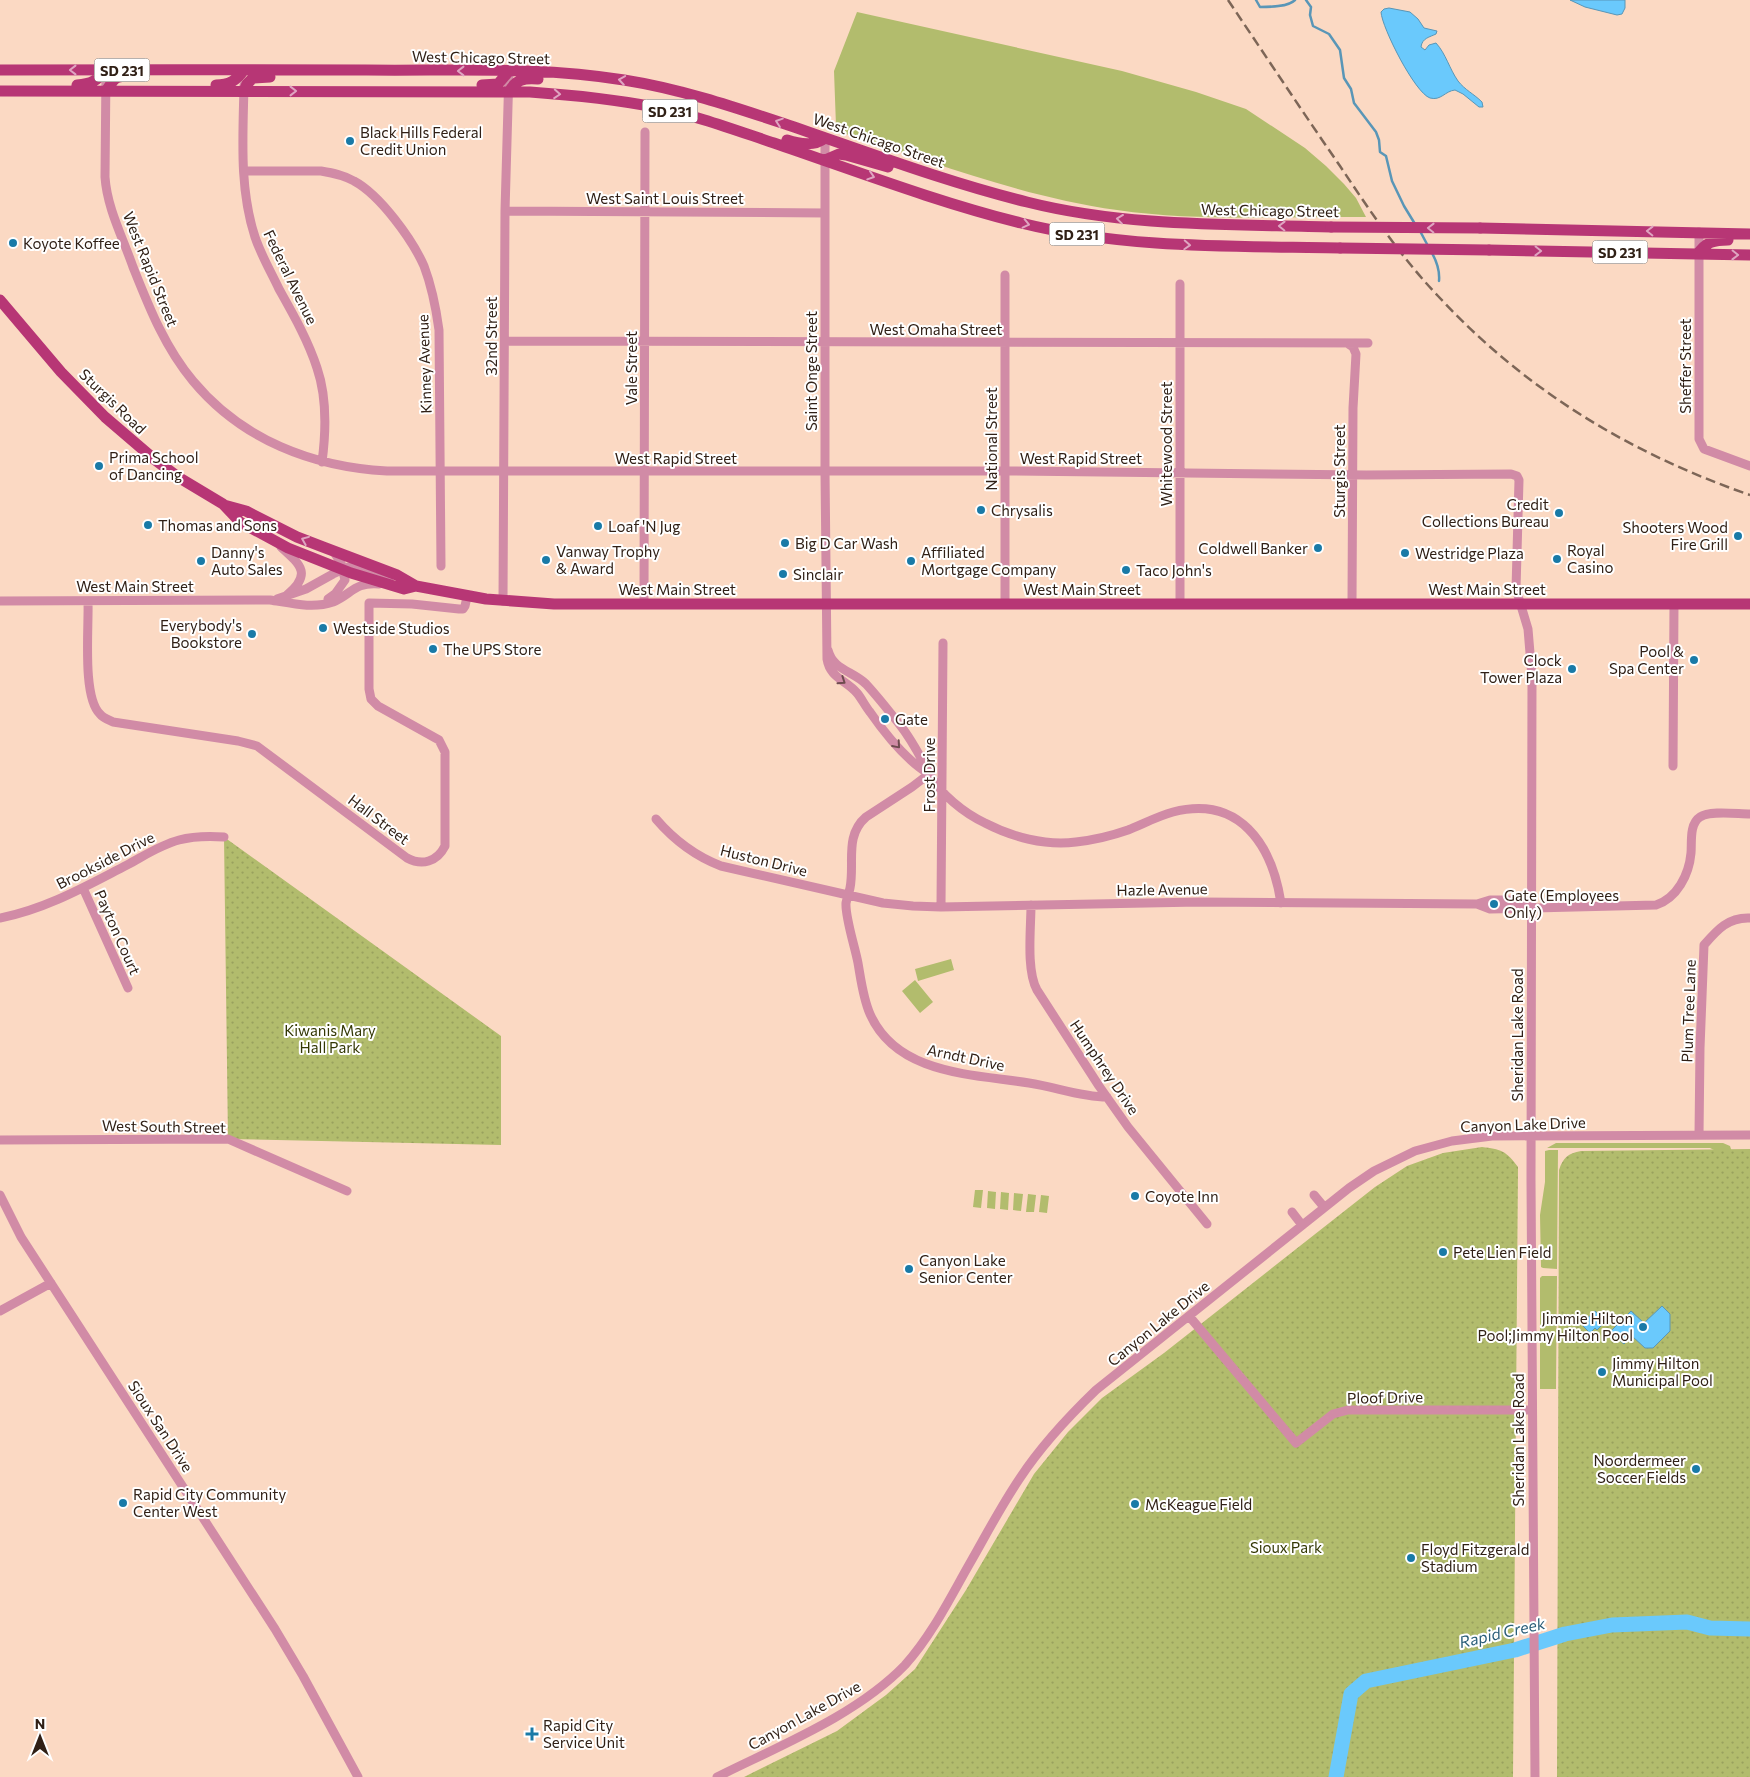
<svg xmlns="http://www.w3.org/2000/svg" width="1750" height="1777" font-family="Commissioner,sans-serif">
  <defs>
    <pattern id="park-dots" width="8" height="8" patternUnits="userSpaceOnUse" patternTransform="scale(1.25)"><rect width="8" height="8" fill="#b2bc6d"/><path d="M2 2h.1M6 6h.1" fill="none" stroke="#99a15e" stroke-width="1.8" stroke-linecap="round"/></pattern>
  </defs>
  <rect width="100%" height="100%" fill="#fbd9c3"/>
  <path fill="#b2bc6d" d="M857,12L1122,71L1196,92L1246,109L1305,148L1326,166L1344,184L1356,198L1366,217C1283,216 1199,222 1117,210C1022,197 931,161 840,132L836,126L834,71Z
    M951,959L954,970L918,981L915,969Z
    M915,980L933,1002L920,1013L902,991Z
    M1556,1143H1723L1730,1146L1732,1152H1718L1710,1148H1547Z
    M1549,1150H1558L1557,1269L1543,1268L1541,1267L1540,1215L1545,1182V1151Z
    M975,1190H983L981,1208L973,1207Z
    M988,1191L996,1192L995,1209L987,1208Z
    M1001,1192L1009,1193L1008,1210L1000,1209Z
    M1014,1193L1023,1194L1021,1211L1013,1210Z
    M1028,1194L1036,1195L1034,1212H1026Z
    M1041,1195L1049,1196L1047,1213L1039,1212Z
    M1542,1276H1557L1556,1389H1540V1278Z"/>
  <path fill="url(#park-dots)" d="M224,837L501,1036V1145L228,1139Z
    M1482,1147C1500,1149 1507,1151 1518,1167L1513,1777H744L837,1731L886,1695L915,1669L966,1590L1034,1474L1068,1432L1102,1398L1164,1353L1375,1187L1407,1166L1443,1153Z
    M1750,1149V1777H1557L1559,1170C1563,1158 1568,1153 1581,1151Z"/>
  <path fill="#6ac9fc" stroke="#5996b7" d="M1570,0H1625V8L1622,14L1617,15L1585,7Z
    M1389,8L1410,12L1418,19L1424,28L1437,31L1436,34C1430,37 1422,38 1421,47L1425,50L1429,45L1436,43C1446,54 1449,68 1458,81C1465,90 1474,94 1482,102L1483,107H1479L1463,94L1455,90C1445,91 1441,101 1430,98C1415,93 1382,28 1381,12L1384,9Z
    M1662,1306L1670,1314V1331L1653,1348H1645L1632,1336L1624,1344L1610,1332L1631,1311L1644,1323Z
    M1595,1311L1606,1321L1597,1330L1595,1328L1590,1333L1581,1324Z"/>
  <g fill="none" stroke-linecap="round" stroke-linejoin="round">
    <path stroke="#5996b7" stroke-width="2.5" d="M1256,0L1260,7C1270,7 1288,7 1295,0
      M1306,0L1311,7L1310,15L1313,26L1329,34L1340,50L1344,78L1351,89L1354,103L1376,132L1379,140L1380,152L1386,156L1392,181L1404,206L1415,224
      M1420,231L1428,246
      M1432,253C1437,262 1440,270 1439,281"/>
    <path stroke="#6ac9fc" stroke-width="15" d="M1336,1777L1351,1694L1366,1681L1515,1650L1565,1634L1612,1625L1687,1622L1710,1628L1750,1629"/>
    <path stroke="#d18ba6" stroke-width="9" d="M106,70L105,177C107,208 123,238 133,267C149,307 165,348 193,381C242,440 313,467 387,471H1015L1366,475L1511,474L1517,476L1519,480L1516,589L1528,629L1532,677L1531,1180L1535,1777
      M244,85C243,136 239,188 255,237C261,255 271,272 279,289C293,314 308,340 317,368C327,397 326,432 322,462
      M825,138V471L827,659C830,678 846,680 857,693C862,699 865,706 870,712C886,735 906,760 929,774
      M244,171H321C333,173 344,175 354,181C380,195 412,239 424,266C432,287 436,308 439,330L441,566
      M505,211L825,213
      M1699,232V439L1704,449L1750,466
      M505,341L1368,343
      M1347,343L1353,347L1356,354L1353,408L1352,604
      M281,547C301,565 312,574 287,595
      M277,599L306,589L333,574L348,567H354L390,577
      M328,599L335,594L345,580L341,563L334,552
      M0,601L270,600C290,603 313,609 333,602C352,594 354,582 379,584
      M503,601L505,211L509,71
      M88,602C89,627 82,697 100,714C103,718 109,720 113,722L238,741L257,746L407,858C422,866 437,862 445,846V752L439,740L378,706L371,699L369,689V603L412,604L459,609H463L465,606L467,597
      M644,603L645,132
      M1005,604V275
      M1180,604V284
      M828,650C833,670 853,671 866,684C878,697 889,711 900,725C912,740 920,756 929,773C940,794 964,813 985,823C1012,837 1045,846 1076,842C1094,840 1111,836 1128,830C1143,824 1158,816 1173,812C1239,795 1272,844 1281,903
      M1673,766L1674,604
      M929,774L912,787L866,817C844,836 855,864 850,888C849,893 847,898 846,903C845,917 855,947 858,963C861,980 863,998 870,1014C897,1075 973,1074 1029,1083C1056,1087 1080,1097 1107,1097
      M656,819C674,840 695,856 721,866L883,903L913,906L941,907L1199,902L1477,904L1490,900H1532
      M83,888L128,988
      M1477,904L1490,909L1656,905C1677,898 1689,875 1691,853C1692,843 1689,824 1700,817C1710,810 1737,814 1750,814
      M1031,905C1031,928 1026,970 1037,990L1099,1086L1128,1127L1207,1224
      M941,907L943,643
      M0,918C46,909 86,886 127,865C144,856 160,845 179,840C194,836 209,836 224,837
      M1699,1135L1700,1048L1704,945C1717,930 1728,917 1750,918
      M0,1140L228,1139L347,1191
      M0,1195L21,1237L275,1629L303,1676L358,1777
      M1314,1195L1324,1207
      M1292,1212L1302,1225
      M0,1311L51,1283
      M1189,1316L1296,1443L1333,1414L1348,1410H1532
      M717,1777C779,1746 857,1715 905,1665C932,1635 950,1598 970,1563C986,1535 1001,1506 1020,1478C1041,1446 1068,1417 1096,1390L1349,1188L1374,1171L1415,1151L1452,1141L1492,1136L1750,1135"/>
    <path stroke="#b73675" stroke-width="11" d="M0,70C122,69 245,70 367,70C453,71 540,66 624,80C681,89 734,107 788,125C867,152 946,182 1027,202C1126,227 1229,224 1331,227
      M77,85C91,84 97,81 106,70
      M216,85C229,85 236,81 244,70
      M482,85L498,84L509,71
      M0,91L530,92C572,95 613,99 654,107C695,115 735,130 774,143C856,171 937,202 1021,223C1125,249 1234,246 1340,248
      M106,91C115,78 114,76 132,76
      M244,91L247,84L253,78L270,77
      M509,92C516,79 524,78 538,79
      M787,140C799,144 814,147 825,138
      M825,160L839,154L846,155L888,167
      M1480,228L1750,234
      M1489,250L1750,255
      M1698,254C1705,242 1715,240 1728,240
      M0,300L61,372L105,417L154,459L178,477L223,504L240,522L288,548L351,573L404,589L416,586L486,599L554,604H1750
      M224,505L246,511L297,537L323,547L397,575L416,586"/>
    <path stroke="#7d6657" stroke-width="2.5" stroke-dasharray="10 5" stroke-linecap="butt" d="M1228,0C1265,55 1302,111 1340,166C1370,211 1400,256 1438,296C1525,390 1629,453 1750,495"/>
    <path stroke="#b73675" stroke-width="11" d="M1331,227L1480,228
      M1340,248L1489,250"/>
  </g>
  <defs><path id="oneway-chevron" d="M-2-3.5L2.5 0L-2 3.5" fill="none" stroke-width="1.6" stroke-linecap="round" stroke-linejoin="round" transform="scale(1.25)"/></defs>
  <g stroke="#dfa5c1">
    <use href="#oneway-chevron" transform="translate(73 70) rotate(180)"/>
    <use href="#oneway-chevron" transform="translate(461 71) rotate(-180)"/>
    <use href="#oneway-chevron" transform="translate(622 80) rotate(-171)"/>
    <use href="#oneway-chevron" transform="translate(293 91)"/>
    <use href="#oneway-chevron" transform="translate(557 94) rotate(4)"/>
    <use href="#oneway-chevron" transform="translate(779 122) rotate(-161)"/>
    <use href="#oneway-chevron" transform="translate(871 176) rotate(18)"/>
    <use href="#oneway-chevron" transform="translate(1120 219) rotate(-173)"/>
    <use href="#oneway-chevron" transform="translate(1026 224) rotate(13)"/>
    <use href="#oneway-chevron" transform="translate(1282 226) rotate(-179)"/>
    <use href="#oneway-chevron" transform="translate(1431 228) rotate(-179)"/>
    <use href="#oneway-chevron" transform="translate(1650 231) rotate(-179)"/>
    <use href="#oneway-chevron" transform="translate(1187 245) rotate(3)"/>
    <use href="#oneway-chevron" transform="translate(1538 251) rotate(1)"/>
    <use href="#oneway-chevron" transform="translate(1735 255) rotate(1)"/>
    <use href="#oneway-chevron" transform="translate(305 540) rotate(-158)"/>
  </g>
  <g stroke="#704b50">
    <use href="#oneway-chevron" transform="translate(842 681) rotate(34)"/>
    <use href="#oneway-chevron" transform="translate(897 745) rotate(49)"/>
  </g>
  <g fill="#197aa7" stroke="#fff" stroke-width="2">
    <circle cx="350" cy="141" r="5"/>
    <circle cx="13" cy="243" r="5"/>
    <circle cx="99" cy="466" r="5"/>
    <circle cx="981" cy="510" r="5"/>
    <circle cx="1559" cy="513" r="5"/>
    <circle cx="148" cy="525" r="5"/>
    <circle cx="598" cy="526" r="5"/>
    <circle cx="1738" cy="536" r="5"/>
    <circle cx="785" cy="543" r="5"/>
    <circle cx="1318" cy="548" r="5"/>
    <circle cx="1405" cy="553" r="5"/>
    <circle cx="1557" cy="559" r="5"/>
    <circle cx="546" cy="560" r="5"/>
    <circle cx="201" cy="561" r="5"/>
    <circle cx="911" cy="561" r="5"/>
    <circle cx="1126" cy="570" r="5"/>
    <circle cx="783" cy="574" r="5"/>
    <circle cx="323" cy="628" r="5"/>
    <circle cx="252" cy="634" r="5"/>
    <circle cx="433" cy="649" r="5"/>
    <circle cx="1694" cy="660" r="5"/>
    <circle cx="1572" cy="669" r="5"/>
    <circle cx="885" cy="719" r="5"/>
    <circle cx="1494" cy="904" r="5"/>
    <circle cx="1135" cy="1196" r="5"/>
    <circle cx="1443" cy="1252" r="5"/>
    <circle cx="909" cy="1269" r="5"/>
    <circle cx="1643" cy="1327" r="5"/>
    <circle cx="1602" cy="1372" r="5"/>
    <circle cx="1696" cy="1469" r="5"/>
    <circle cx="123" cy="1503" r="5"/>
    <circle cx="1135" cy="1504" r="5"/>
    <circle cx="1411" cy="1558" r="5"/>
    <path d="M529.5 1726.5h5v5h5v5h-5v5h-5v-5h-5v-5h5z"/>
  </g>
  <g text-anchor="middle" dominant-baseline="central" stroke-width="4" stroke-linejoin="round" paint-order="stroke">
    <g fill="#fff" stroke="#6e635c" stroke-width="1">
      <rect x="94.5" y="58.5" width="55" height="23" rx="4"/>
      <rect x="642.5" y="99.5" width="55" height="23" rx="4"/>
      <rect x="1049.5" y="222.5" width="55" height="23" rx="4"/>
      <rect x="1592.5" y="240.5" width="55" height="23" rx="4"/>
    </g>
    <g font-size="14" font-weight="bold" fill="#302016">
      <text x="122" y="70">SD 231</text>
      <text x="670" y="111">SD 231</text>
      <text x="1077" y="234">SD 231</text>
      <text x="1620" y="252">SD 231</text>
    </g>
    <g font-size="15" fill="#302016" stroke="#fff">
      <text transform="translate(481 57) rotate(1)">West Chicago Street</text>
      <text transform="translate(879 140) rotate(19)">West Chicago Street</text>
      <text x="665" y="198">West Saint Louis Street</text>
      <text transform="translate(1270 210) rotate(1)">West Chicago Street</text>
      <text transform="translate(151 269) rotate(68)">West Rapid Street</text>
      <text transform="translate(291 277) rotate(64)">Federal Avenue</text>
      <text x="936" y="329">West Omaha Street</text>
      <text transform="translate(491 336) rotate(-90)">32nd Street</text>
      <text transform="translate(424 364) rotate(-92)">Kinney Avenue</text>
      <text transform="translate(1685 366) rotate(-90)">Sheffer Street</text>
      <text transform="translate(631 368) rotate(-90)">Vale Street</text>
      <text transform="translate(811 371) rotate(-90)">Saint Onge Street</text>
      <text transform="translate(113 401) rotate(44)">Sturgis Road</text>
      <text transform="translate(991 439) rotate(-90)">National Street</text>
      <text transform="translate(1166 444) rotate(-90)">Whitewood Street</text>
      <text x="676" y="458">West Rapid Street</text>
      <text x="1081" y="458">West Rapid Street</text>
      <text transform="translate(1339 471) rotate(-90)">Sturgis Street</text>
      <text x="135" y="586">West Main Street</text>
      <text x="677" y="589">West Main Street</text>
      <text x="1082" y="589">West Main Street</text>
      <text x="1487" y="589">West Main Street</text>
      <text transform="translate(929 775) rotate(-90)">Frost Drive</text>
      <text transform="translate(379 819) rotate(37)">Hall Street</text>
      <text transform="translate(105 860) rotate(-27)">Brookside Drive</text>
      <text transform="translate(764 860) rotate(14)">Huston Drive</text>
      <text transform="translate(1162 889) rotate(-1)">Hazle Avenue</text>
      <text transform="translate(118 932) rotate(66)">Payton Court</text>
      <text transform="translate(1688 1011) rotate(-88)">Plum Tree Lane</text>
      <text transform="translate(1517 1035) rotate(-90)">Sheridan Lake Road</text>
      <text transform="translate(966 1057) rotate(12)">Arndt Drive</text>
      <text transform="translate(1105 1067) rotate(56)">Humphrey Drive</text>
      <text transform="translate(1523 1124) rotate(-2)">Canyon Lake Drive</text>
      <text transform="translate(164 1126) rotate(1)">West South Street</text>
      <text transform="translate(1158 1323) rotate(-39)">Canyon Lake Drive</text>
      <text transform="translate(1385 1397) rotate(-1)">Ploof Drive</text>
      <text transform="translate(161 1426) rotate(57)">Sioux San Drive</text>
      <text transform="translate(1518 1440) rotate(-90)">Sheridan Lake Road</text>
      <text transform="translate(804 1715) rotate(-29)">Canyon Lake Drive</text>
    </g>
    <g font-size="15" fill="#302016" stroke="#fff" text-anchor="start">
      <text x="360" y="132">Black Hills Federal<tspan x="360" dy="17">Credit Union</tspan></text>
      <text x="23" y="243">Koyote Koffee</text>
      <text x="109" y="457">Prima School<tspan x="109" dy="17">of Dancing</tspan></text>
      <text x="1549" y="504" text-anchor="end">Credit<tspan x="1549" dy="17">Collections Bureau</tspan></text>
      <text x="991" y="510">Chrysalis</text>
      <text x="158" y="525">Thomas and Sons</text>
      <text x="608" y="526">Loaf 'N Jug</text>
      <text x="1728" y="527" text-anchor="end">Shooters Wood<tspan x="1728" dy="17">Fire Grill</tspan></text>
      <text x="795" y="543">Big D Car Wash</text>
      <text x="1308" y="548" text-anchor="end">Coldwell Banker</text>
      <text x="1567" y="550">Royal<tspan x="1567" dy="17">Casino</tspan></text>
      <text x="556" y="551">Vanway Trophy<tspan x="556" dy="17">&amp; Award</tspan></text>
      <text x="211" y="552">Danny's<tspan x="211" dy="17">Auto Sales</tspan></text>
      <text x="921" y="552">Affiliated<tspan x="921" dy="17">Mortgage Company</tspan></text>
      <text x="1415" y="553">Westridge Plaza</text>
      <text x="1136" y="570">Taco John's</text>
      <text x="793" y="574">Sinclair</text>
      <text x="242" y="625" text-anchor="end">Everybody's<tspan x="242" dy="17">Bookstore</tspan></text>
      <text x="333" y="628">Westside Studios</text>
      <text x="443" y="649">The UPS Store</text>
      <text x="1684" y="651" text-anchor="end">Pool &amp;<tspan x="1684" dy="17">Spa Center</tspan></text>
      <text x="1562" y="660" text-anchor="end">Clock<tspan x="1562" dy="17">Tower Plaza</tspan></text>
      <text x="895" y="719">Gate</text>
      <text x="1504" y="895">Gate (Employees<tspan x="1504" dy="17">Only)</tspan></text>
      <text x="1145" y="1196">Coyote Inn</text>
      <text x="1453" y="1252">Pete Lien Field</text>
      <text x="919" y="1260">Canyon Lake<tspan x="919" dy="17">Senior Center</tspan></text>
      <text x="1633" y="1318" text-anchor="end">Jimmie Hilton<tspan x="1633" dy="17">Pool;Jimmy Hilton Pool</tspan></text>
      <text x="1612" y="1363">Jimmy Hilton<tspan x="1612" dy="17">Municipal Pool</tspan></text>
      <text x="1686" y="1460" text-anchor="end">Noordermeer<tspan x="1686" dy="17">Soccer Fields</tspan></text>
      <text x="133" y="1494">Rapid City Community<tspan x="133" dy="17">Center West</tspan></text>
      <text x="1145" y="1504">McKeague Field</text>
      <text x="1421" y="1549">Floyd Fitzgerald<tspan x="1421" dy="17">Stadium</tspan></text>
      <text x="543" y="1725">Rapid City<tspan x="543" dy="17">Service Unit</tspan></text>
    </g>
    <g font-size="15" fill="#343805" stroke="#fff">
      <text x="330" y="1030">Kiwanis Mary<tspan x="330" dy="17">Hall Park</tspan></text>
      <text x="1286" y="1547">Sioux Park</text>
    </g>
    <g font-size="16" font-style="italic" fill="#2a5d78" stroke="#fff">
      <text transform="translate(1502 1632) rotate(-13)">Rapid Creek</text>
    </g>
  </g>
  <g transform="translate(40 1737)" stroke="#ffffff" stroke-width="4" paint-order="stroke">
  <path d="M0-4L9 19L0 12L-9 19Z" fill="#302016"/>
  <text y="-8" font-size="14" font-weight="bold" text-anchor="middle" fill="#302016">N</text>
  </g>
</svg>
